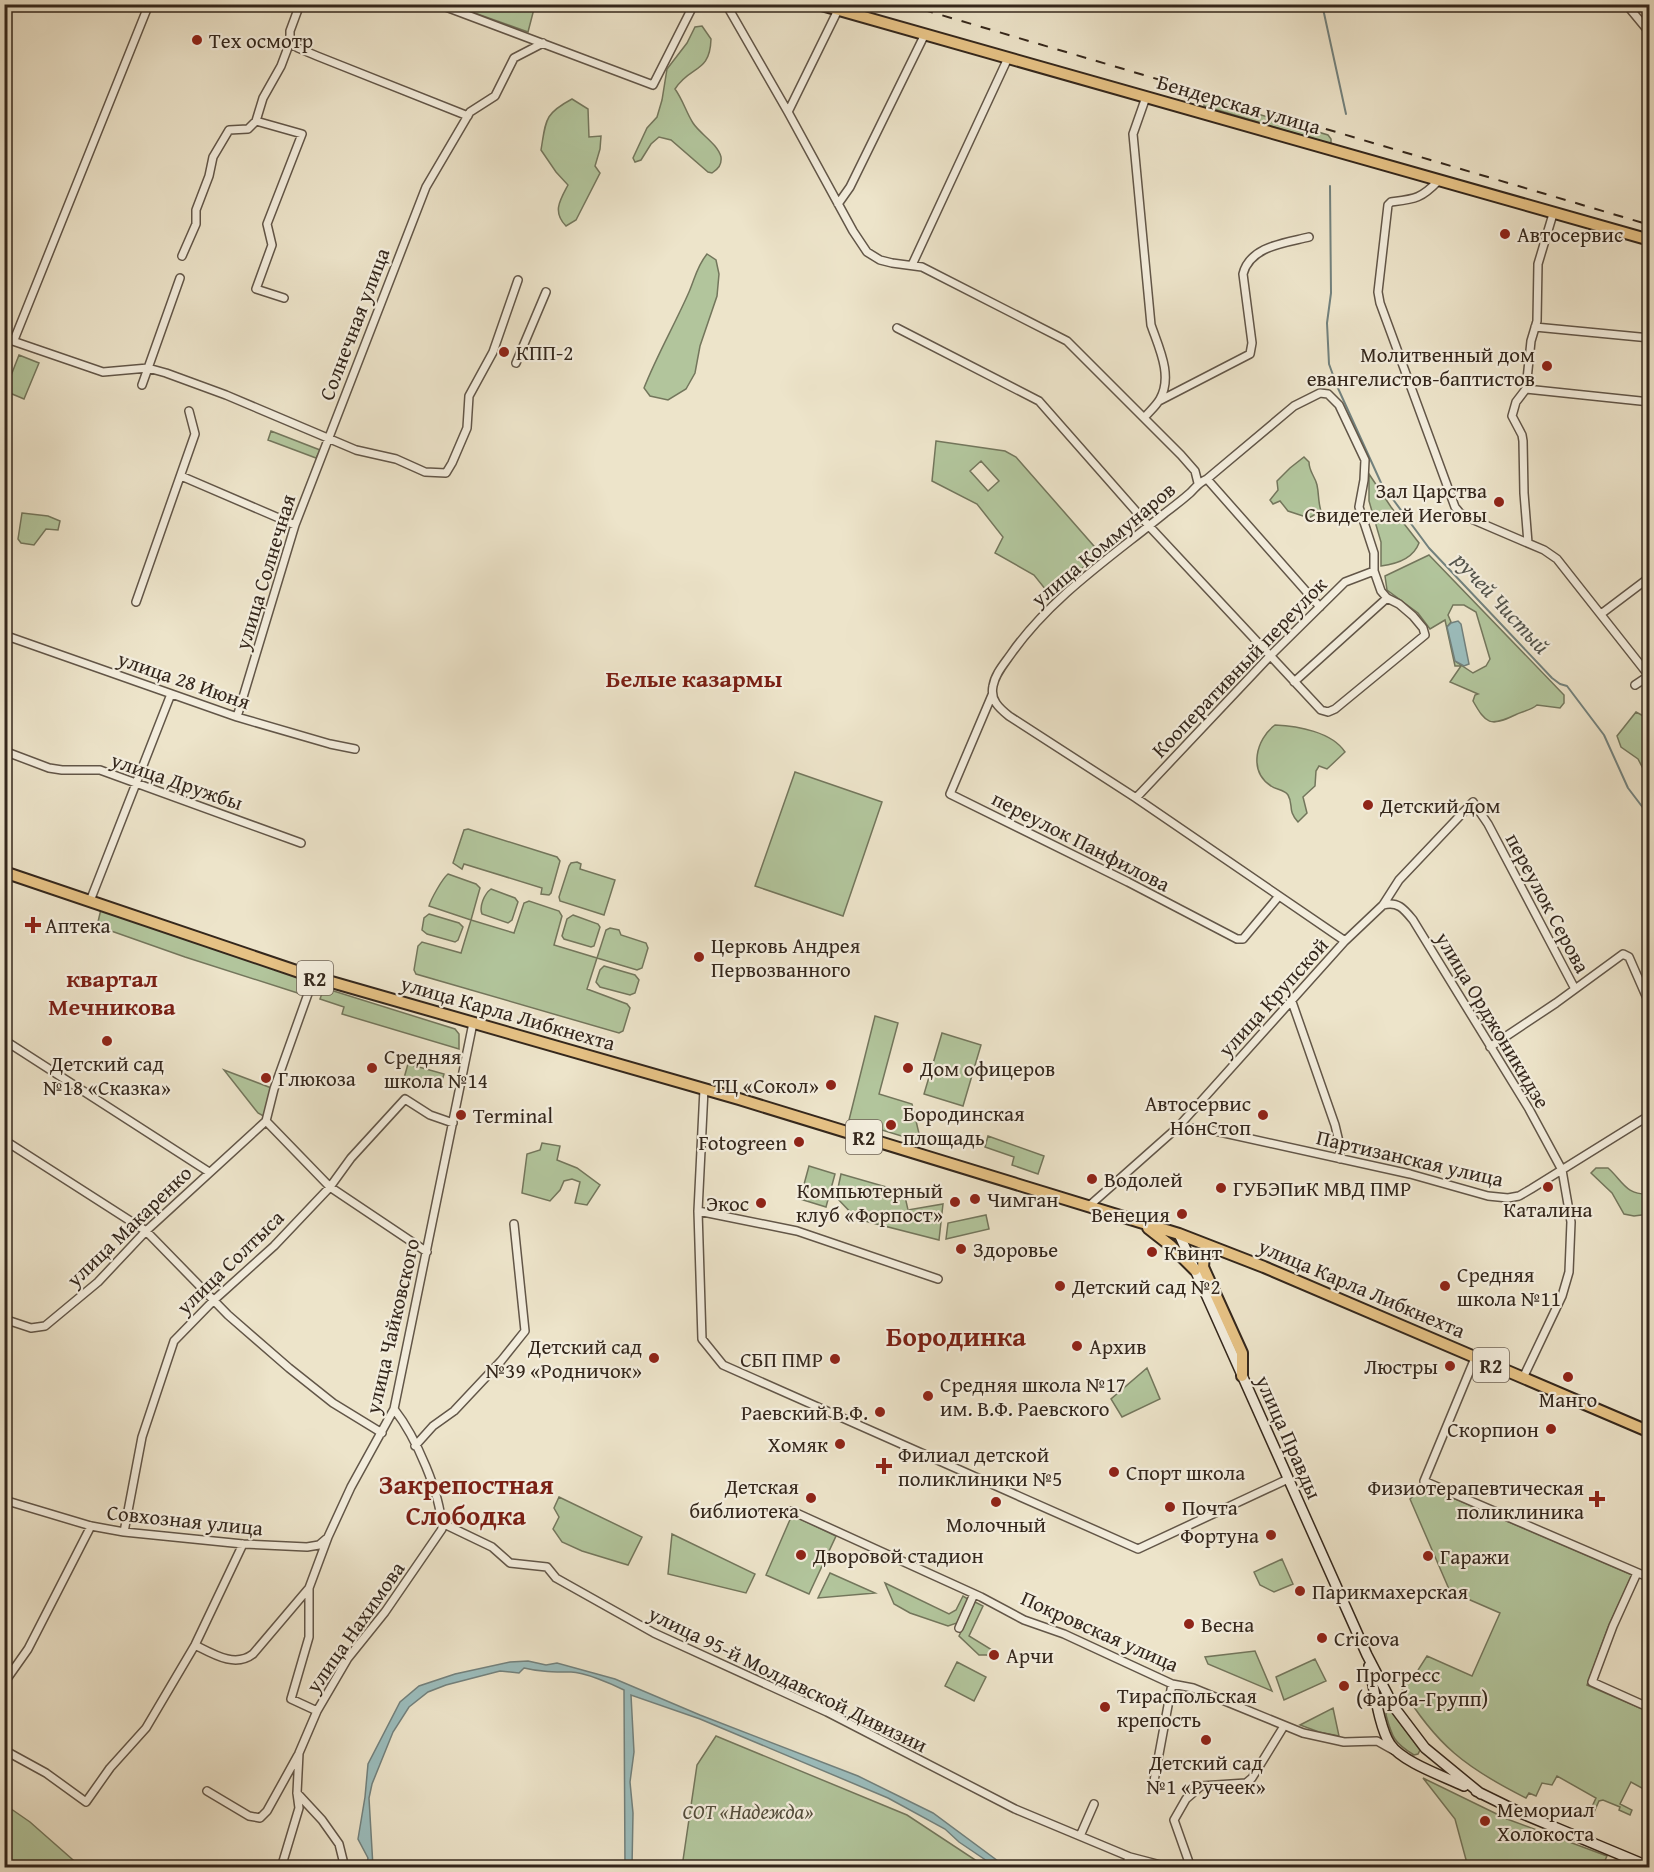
<svg xmlns="http://www.w3.org/2000/svg" width="1654" height="1872" font-family="'Gentium Book Plus',serif">
  <rect width="100%" height="100%" fill="#ede4ca"/>
  <filter id="stains"><feTurbulence type="fractalNoise" baseFrequency=".00333" numOctaves="4"/><feColorMatrix values="0 0 0 0 .2 0 0 0 0 .09 0 0 0 0 .02 0 0 0 .5 -.17"/></filter>
  <radialGradient id="worn" r=".72"><stop offset=".6" stop-color="#630" stop-opacity="0"/><stop offset="1" stop-color="#630" stop-opacity=".3"/></radialGradient>
  <path fill="#b2c59c" stroke="#73765c" stroke-width="1.5" fill-rule="evenodd" d="M452,5H535L528,32Z
    M702,26L711,39C710,74 690,65 675,89C683,100 686,112 693,123C700,134 718,144 721,157C722,165 718,169 712,173L708,172L671,140L659,137L651,144L641,160L635,162L633,158L647,128L657,117L662,100L667,69L687,43L695,27Z
    M572,99L588,109L589,137L601,136L600,149L595,166L600,173L576,220L566,226C552,212 560,200 568,185L556,172L541,150C546,120 544,114 572,99Z
    M1211,100L1328,135L1331,139V144L1204,106V101Z
    M707,254L716,260L719,274L717,296L700,346L695,373L686,389L668,400L650,396L644,388C657,355 675,324 689,292C695,278 697,266 707,254Z
    M19,355L39,363L24,399L5,391Z
    M271,431L320,450L316,458L268,440Z
    M936,441L1005,451L1016,457L1100,553L1050,595L1034,575L995,553L1003,537L977,504L932,481ZM981,461L999,481L988,491L970,471Z
    M1304,457L1309,462C1309,472 1315,476 1317,485C1319,494 1318,502 1321,511L1309,518L1288,511L1280,501L1273,504L1270,500L1278,490L1277,481L1290,468Z
    M1369,474L1391,507L1419,543C1413,559 1397,564 1381,566V542L1369,501Z
    M22,513L48,516L60,521L58,530L46,529L34,545L21,543L18,539Z
    M1429,555L1564,695V703L1560,708L1537,705C1530,711 1522,711 1515,715C1490,727 1486,724 1473,701L1475,695L1478,694L1450,682L1461,666H1455L1445,620L1430,629L1418,613L1387,590L1385,576ZM1453,605H1464L1476,612L1490,659L1486,666L1473,673L1455,661L1447,627L1451,622L1448,615Z
    M1636,712L1649,719V780L1638,759L1621,747L1617,736Z
    M1275,725C1298,726 1332,732 1345,752L1327,769L1319,766L1316,771L1315,786L1303,797L1307,813L1298,822C1287,810 1294,805 1288,795C1284,789 1276,790 1271,786C1248,771 1256,739 1275,725Z
    M795,772L882,802L843,916L755,886Z
    M468,829L557,857L560,861L551,893L549,895L541,894L542,888L464,864L462,869L453,863L464,830Z
    M577,862L581,864L580,869L615,880L604,915L560,901L559,897L569,866L571,863Z
    M448,874L476,884L480,888L471,920L514,933L524,903L529,901L559,911L562,916L554,945L597,958L606,930L610,928L619,930L621,935L646,943L648,948L642,968L637,970L597,958L587,989L627,1004L630,1008L623,1031L619,1033L416,974L414,970L418,946L422,942L461,953L471,920L429,906C431,899 442,879 448,874Z
    M491,889L515,898L518,902L512,920L508,923L482,914C479,907 484,894 491,889Z
    M102,905L314,977L307,996L185,957L97,926Z
    M429,914L459,923L463,927L458,940L455,942L427,934L422,930L424,918Z
    M573,915L598,924L600,927L594,946L591,947L564,939L562,936L567,919Z
    M604,966L635,975L639,980L635,993L630,995L600,987L596,982L600,970Z
    M324,988L455,1029L459,1034V1049L342,1014L344,1007L320,999Z
    M875,1016L898,1023L879,1094L912,1104L921,1142L849,1120Z
    M942,1033L981,1045L963,1106L924,1094Z
    M408,1064L444,1074L440,1088L404,1078Z
    M224,1070L274,1089L267,1118L258,1113Z
    M988,1136L1044,1156L1038,1174L1012,1165L1014,1157L985,1147Z
    M542,1143L560,1146L557,1160L577,1168L600,1185L587,1205L575,1203L580,1182L572,1179L564,1181L560,1190L550,1201L522,1193L527,1154L540,1150Z
    M809,1166L835,1174L826,1207L800,1199Z
    M1596,1168H1608C1623,1181 1625,1195 1649,1194V1214L1634,1216L1624,1214L1612,1193L1591,1173Z
    M841,1174L904,1192L908,1210L943,1204L939,1240L857,1219L836,1197Z
    M986,1215L989,1229L946,1239L948,1223Z
    M1147,1368L1160,1399L1122,1417L1111,1399Z
    M1425,1486L1632,1575L1609,1625L1587,1685L1649,1712V1792L1631,1782L1620,1804L1632,1810L1630,1815L1619,1810L1620,1807L1603,1800L1599,1801L1594,1812L1590,1811L1596,1798L1557,1776L1552,1785L1542,1783L1536,1796L1529,1793L1526,1798C1466,1768 1436,1745 1401,1687V1684L1413,1678L1427,1656L1472,1676L1500,1613L1454,1593L1452,1596L1410,1499Z
    M559,1497L642,1537L628,1565L582,1551L562,1542L553,1529L559,1517L554,1508Z
    M792,1515L836,1536L809,1594L766,1575Z
    M672,1534L755,1574L746,1593L668,1574Z
    M1282,1559L1293,1584L1274,1592L1260,1585L1254,1572Z
    M830,1573L875,1593L818,1598Z
    M885,1583L949,1614L956,1610L963,1596L968,1599L957,1623L948,1626L910,1613L894,1604Z
    M975,1602L983,1606L969,1636L997,1653L994,1659L987,1655H979L959,1636Z
    M1255,1651L1272,1691L1208,1664L1205,1657Z
    M1315,1659L1326,1681L1284,1700L1276,1677Z
    M957,1662L986,1677L974,1701L945,1686Z
    M1333,1708L1339,1736L1319,1732L1300,1725Z
    M1391,1711L1420,1750L1418,1754L1414,1755C1394,1743 1392,1737 1386,1715V1713Z
    M716,1736L907,1815L986,1867H682L697,1765Z
    M1423,1778L1507,1819L1607,1856L1602,1867H1468L1455,1819Z
    M4,1804L30,1822L81,1867H5Z"/>
  <path fill="#9bbdbd" stroke="#72817d" stroke-width="1.5" d="M1458,621L1461,624L1469,664L1464,666L1455,661L1447,627L1451,623Z
    M528,1661L546,1665L557,1663L615,1679L700,1715L858,1776L933,1813L1006,1867H996L959,1842L945,1829L888,1798L700,1719L631,1695L634,1752L630,1782L633,1813L632,1867H625L624,1690C612,1684 584,1672 571,1672C555,1672 540,1672 524,1668L519,1673L500,1671L446,1685L428,1692L409,1707L393,1732L372,1784L369,1798L373,1867H366L368,1858L358,1839L365,1797L368,1764L400,1702L419,1686L455,1674L510,1662Z"/>
  <g fill="none" stroke-linecap="round" stroke-linejoin="round">
    <path stroke="#72817d" stroke-width="2" d="M1322,4L1346,114
      M1330,186L1331,293L1327,323L1329,364L1337,386L1382,485L1392,498L1429,548L1552,678L1560,684L1567,686L1604,735L1628,788L1650,817"/>
    <defs>
      <path id="minor" d="M438,4L653,85L694,4
        M726,4L788,112L853,231L867,252L880,260L892,263L922,267L1067,341L1181,455L1195,471L1198,483
        M1626,4L1650,33
        M290,42L298,48L317,56L468,116
        M788,112L838,10
        M256,121L302,134L267,224L272,245L256,289L284,298
        M1438,181C1421,199 1414,199 1391,202L1388,205L1378,292L1380,303L1455,507L1460,513L1469,518L1544,550L1557,559L1650,677
        M838,204L850,187L925,34
        M182,256L196,224V210L209,176L213,157L229,130L248,129L256,121L263,98L281,66L290,42V31L300,4
        M912,265L1008,58
        M1535,327L1650,338
        M897,328L1039,401L1149,526L1321,710L1328,712L1335,709L1425,635L1423,628L1413,616L1399,604L1387,598L1381,591L1374,571V553L1359,507L1364,480L1365,460L1339,405L1328,394L1320,393L1294,406L1207,479C1198,483 1196,487 1190,493C1182,500 1173,507 1165,513C1111,557 1051,597 1011,654C1004,664 995,674 993,686C990,700 999,708 1009,716L1136,798L1345,941
        M4,338L103,372L148,368L166,373L226,395L356,450L396,459L425,472L446,473L452,463L467,428L469,396L493,352L518,280
        M14,340L149,4
        M516,363L546,292
        M142,385L180,278
        M1526,389L1650,402
        M1159,401L1250,354L1252,343L1243,274C1250,246 1285,243 1309,237
        M1144,418C1149,412 1156,406 1160,399C1173,376 1159,348 1151,325L1133,134L1146,97
        M181,476L295,525
        M1207,479L1320,607
        M1528,543L1524,493L1523,441L1522,435L1512,416L1516,402L1526,389L1531,341L1537,321L1538,264L1553,214
        M136,602L195,434L189,411
        M1601,614L1650,577
        M4,635L237,717L330,744L355,749
        M1294,682L1387,598
        M1635,685L1650,675
        M992,695L950,794L1128,882L1237,939H1243L1279,896
        M237,717L295,525L426,187L470,112L495,96L514,58L543,43
        M4,751L49,768L62,770H100L301,843
        M1136,798L1270,656L1345,582L1374,571
        M90,901L171,694
        M1383,905C1398,901 1404,909 1413,920L1529,1109L1562,1170L1571,1222L1569,1272L1562,1296L1523,1378
        M1291,999L1335,1125L1340,1146V1159
        M4,1040L209,1172
        M1490,1047L1556,1003L1623,954L1629,957L1650,1005
        M704,1089L698,1211L702,1339L723,1365L1138,1549L1288,1479
        M266,1121L330,1187L427,1252
        M266,1121L274,1089L314,977
        M1178,1127L1206,1129L1410,1174L1488,1196L1508,1198L1519,1196L1531,1189L1650,1115
        M4,1140L146,1231L228,1315L289,1368L333,1403L382,1433
        M1089,1206L1178,1127L1345,941L1383,905L1399,880L1473,802L1488,824L1575,989
        M698,1211L797,1231L938,1279
        M4,1319L31,1328L45,1326L98,1282L146,1231L266,1121
        M1475,1358L1424,1481L1650,1578
        M415,1446L433,1426L454,1411L501,1361L525,1331L514,1224
        M4,1500L91,1526L124,1532L243,1544L307,1547L319,1545L326,1539
        M792,1511L981,1597L1024,1620L1064,1634L1172,1684L1193,1688L1303,1733L1344,1742L1377,1741L1393,1750
        M442,1523L492,1547L510,1563L547,1567L556,1578L654,1633L827,1712L1015,1809L1130,1857L1172,1868
        M124,1532L142,1437L174,1341L213,1301L274,1246L330,1187L351,1158L405,1099L430,1115L453,1123
        M1637,1573L1613,1626L1592,1682L1650,1708
        M959,1628L974,1594
        M195,1645C213,1654 235,1668 253,1654L309,1588
        M4,1683L28,1649L91,1526
        M317,1711L291,1699L309,1637V1588L328,1537L351,1487L394,1409L473,1023
        M4,1750L46,1773L86,1802L110,1768L146,1728L195,1645L243,1544
        M1154,1781L1172,1684
        M207,1791L249,1816L260,1818L267,1811L298,1755
        M297,1793L322,1820L339,1844L345,1868
        M1080,1836L1094,1804
        M281,1868L299,1808L297,1793L299,1753L317,1711L348,1658L385,1612L442,1529C441,1494 416,1437 394,1409
        M1124,1868L1130,1857
        M1191,1868L1174,1820L1186,1799L1201,1786L1246,1783L1252,1778L1284,1726"/>
      <path id="secondary" d="M1179,1234L1367,1655L1394,1707L1425,1748L1481,1794
        M1369,1666C1374,1687 1379,1727 1390,1744C1402,1762 1443,1776 1464,1786
        M1476,1791L1523,1814L1650,1867"/>
      <path id="primary" d="M818,4L1650,240
        M4,872L314,977L739,1099L1179,1234L1264,1267L1650,1432
        M1148,1228L1171,1246L1195,1270
        M1220,1250L1210,1251L1204,1255L1203,1267L1242,1353V1376"/>
    </defs>
    <use href="#minor" stroke="#625648" stroke-width="10"/>
    <use href="#secondary" stroke="#34271c" stroke-width="12"/>
    <use href="#primary" stroke="#34271c" stroke-width="14"/>
    <use href="#minor" stroke="#f3eddd" stroke-width="7"/>
    <use href="#secondary" stroke="#f3eddd" stroke-width="9"/>
    <use href="#primary" stroke="#e6c285" stroke-width="10"/>
    <path stroke="#34271c" stroke-width="2" stroke-dasharray="10 10" stroke-linecap="butt" d="M904,4L1650,225"/>
  </g>
  <g fill="#8f2418" stroke="#f3eddd" stroke-width="2">
    <circle cx="197" cy="40" r="6"/>
    <circle cx="1505" cy="234" r="6"/>
    <circle cx="504" cy="352" r="6"/>
    <circle cx="1547" cy="366" r="6"/>
    <circle cx="1499" cy="502" r="6"/>
    <circle cx="1368" cy="805" r="6"/>
    <path d="M30 916h6v6h6v6h-6v6h-6v-6h-6v-6h6z"/>
    <circle cx="699" cy="957" r="6"/>
    <circle cx="107" cy="1041" r="6"/>
    <circle cx="372" cy="1068" r="6"/>
    <circle cx="908" cy="1068" r="6"/>
    <circle cx="266" cy="1078" r="6"/>
    <circle cx="831" cy="1085" r="6"/>
    <circle cx="461" cy="1115" r="6"/>
    <circle cx="1263" cy="1115" r="6"/>
    <circle cx="891" cy="1125" r="6"/>
    <circle cx="799" cy="1142" r="6"/>
    <circle cx="1092" cy="1179" r="6"/>
    <circle cx="1548" cy="1187" r="6"/>
    <circle cx="1221" cy="1188" r="6"/>
    <circle cx="975" cy="1199" r="6"/>
    <circle cx="955" cy="1202" r="6"/>
    <circle cx="761" cy="1203" r="6"/>
    <circle cx="1182" cy="1214" r="6"/>
    <circle cx="961" cy="1249" r="6"/>
    <circle cx="1152" cy="1252" r="6"/>
    <circle cx="1060" cy="1286" r="6"/>
    <circle cx="1445" cy="1286" r="6"/>
    <circle cx="1077" cy="1346" r="6"/>
    <circle cx="654" cy="1358" r="6"/>
    <circle cx="835" cy="1359" r="6"/>
    <circle cx="1450" cy="1366" r="6"/>
    <circle cx="1568" cy="1377" r="6"/>
    <circle cx="928" cy="1396" r="6"/>
    <circle cx="880" cy="1412" r="6"/>
    <circle cx="1551" cy="1429" r="6"/>
    <circle cx="840" cy="1444" r="6"/>
    <path d="M881 1457h6v6h6v6h-6v6h-6v-6h-6v-6h6z"/>
    <circle cx="1114" cy="1472" r="6"/>
    <circle cx="811" cy="1498" r="6"/>
    <path d="M1594 1490h6v6h6v6h-6v6h-6v-6h-6v-6h6z"/>
    <circle cx="996" cy="1502" r="6"/>
    <circle cx="1170" cy="1507" r="6"/>
    <circle cx="1271" cy="1535" r="6"/>
    <circle cx="801" cy="1555" r="6"/>
    <circle cx="1428" cy="1556" r="6"/>
    <circle cx="1300" cy="1591" r="6"/>
    <circle cx="1189" cy="1624" r="6"/>
    <circle cx="1322" cy="1638" r="6"/>
    <circle cx="994" cy="1655" r="6"/>
    <circle cx="1344" cy="1686" r="6"/>
    <circle cx="1105" cy="1707" r="6"/>
    <circle cx="1206" cy="1740" r="6"/>
    <circle cx="1485" cy="1821" r="6"/>
  </g>
  <g text-anchor="middle" dominant-baseline="central" stroke-width="4.5" stroke-linejoin="round" paint-order="stroke">
    <g fill="#f3eddd" stroke="#6d6256" stroke-width="1.5">
      <rect x="297" y="961" width="36" height="34" rx="4.5"/>
      <rect x="846" y="1120" width="36" height="34" rx="4.5"/>
      <rect x="1473" y="1348" width="36" height="34" rx="4.5"/>
    </g>
    <g font-size="20" font-weight="bold" fill="#34271c">
      <text x="315" y="978">R2</text>
      <text x="864" y="1137">R2</text>
      <text x="1491" y="1365">R2</text>
    </g>
    <g font-size="21" fill="#34271c" stroke="#f3eddd" text-anchor="start">
      <text x="209" y="40">Тех осмотр</text>
      <text x="1517" y="234">Автосервис</text>
      <text x="516" y="352">КПП-2</text>
      <text x="1535" y="354" text-anchor="end">Молитвенный дом<tspan x="1535" dy="24">евангелистов-баптистов</tspan></text>
      <text x="1487" y="490" text-anchor="end">Зал Царства<tspan x="1487" dy="24">Свидетелей Иеговы</tspan></text>
      <text x="1380" y="805">Детский дом</text>
      <text x="45" y="925">Аптека</text>
      <text x="711" y="945">Церковь Андрея<tspan x="711" dy="24">Первозванного</tspan></text>
      <text x="384" y="1056">Средняя<tspan x="384" dy="24">школа №14</tspan></text>
      <text x="107" y="1063" text-anchor="middle">Детский сад<tspan x="107" dy="24">№18 «Сказка»</tspan></text>
      <text x="920" y="1068">Дом офицеров</text>
      <text x="278" y="1078">Глюкоза</text>
      <text x="819" y="1085" text-anchor="end">ТЦ «Сокол»</text>
      <text x="1251" y="1103" text-anchor="end">Автосервис<tspan x="1251" dy="24">НонСтоп</tspan></text>
      <text x="903" y="1113">Бородинская<tspan x="903" dy="24">площадь</tspan></text>
      <text x="473" y="1115">Terminal</text>
      <text x="787" y="1142" text-anchor="end">Fotogreen</text>
      <text x="1104" y="1179">Водолей</text>
      <text x="1233" y="1188">ГУБЭПиК МВД ПМР</text>
      <text x="943" y="1190" text-anchor="end">Компьютерный<tspan x="943" dy="24">клуб «Форпост»</tspan></text>
      <text x="987" y="1199">Чимган</text>
      <text x="749" y="1203" text-anchor="end">Экос</text>
      <text x="1548" y="1209" text-anchor="middle">Каталина</text>
      <text x="1170" y="1214" text-anchor="end">Венеция</text>
      <text x="973" y="1249">Здоровье</text>
      <text x="1164" y="1252">Квинт</text>
      <text x="1457" y="1274">Средняя<tspan x="1457" dy="24">школа №11</tspan></text>
      <text x="1072" y="1286">Детский сад №2</text>
      <text x="642" y="1346" text-anchor="end">Детский сад<tspan x="642" dy="24">№39 «Родничок»</tspan></text>
      <text x="1089" y="1346">Архив</text>
      <text x="823" y="1359" text-anchor="end">СБП ПМР</text>
      <text x="1438" y="1366" text-anchor="end">Люстры</text>
      <text x="940" y="1384">Средняя школа №17<tspan x="940" dy="24">им. В.Ф. Раевского</tspan></text>
      <text x="1568" y="1399" text-anchor="middle">Манго</text>
      <text x="868" y="1412" text-anchor="end">Раевский В.Ф.</text>
      <text x="1539" y="1429" text-anchor="end">Скорпион</text>
      <text x="828" y="1444" text-anchor="end">Хомяк</text>
      <text x="898" y="1454">Филиал детской<tspan x="898" dy="24">поликлиники №5</tspan></text>
      <text x="1126" y="1472">Спорт школа</text>
      <text x="799" y="1486" text-anchor="end">Детская<tspan x="799" dy="24">библиотека</tspan></text>
      <text x="1584" y="1487" text-anchor="end">Физиотерапевтическая<tspan x="1584" dy="24">поликлиника</tspan></text>
      <text x="1182" y="1507">Почта</text>
      <text x="996" y="1524" text-anchor="middle">Молочный</text>
      <text x="1259" y="1535" text-anchor="end">Фортуна</text>
      <text x="813" y="1555">Дворовой стадион</text>
      <text x="1440" y="1556">Гаражи</text>
      <text x="1312" y="1591">Парикмахерская</text>
      <text x="1201" y="1624">Весна</text>
      <text x="1334" y="1638">Cricova</text>
      <text x="1006" y="1655">Арчи</text>
      <text x="1356" y="1674">Прогресс<tspan x="1356" dy="24">(Фарба-Групп)</tspan></text>
      <text x="1117" y="1695">Тираспольская<tspan x="1117" dy="24">крепость</tspan></text>
      <text x="1206" y="1762" text-anchor="middle">Детский сад<tspan x="1206" dy="24">№1 «Ручеек»</tspan></text>
      <text x="1497" y="1809">Мемориал<tspan x="1497" dy="24">Холокоста</tspan></text>
    </g>
    <g font-size="21" fill="#34271c" stroke="#f3eddd">
      <text transform="translate(1239 104) rotate(16)">Бендерская улица</text>
      <text transform="translate(354 324) rotate(-69)">Солнечная улица</text>
      <text transform="translate(1103 544) rotate(-40)">улица Коммунаров</text>
      <text transform="translate(265 572) rotate(-73)">улица Солнечная</text>
      <text transform="translate(1239 667) rotate(-46)">Кооперативный переулок</text>
      <text transform="translate(184 680) rotate(19)">улица 28 Июня</text>
      <text transform="translate(177 781) rotate(19)">улица Дружбы</text>
      <text transform="translate(1081 841) rotate(27)">переулок Панфилова</text>
      <text transform="translate(1548 903) rotate(62)">переулок Серова</text>
      <text transform="translate(1273 997) rotate(-48)">улица Крупской</text>
      <text transform="translate(508 1013) rotate(16)">улица Карла Либкнехта</text>
      <text transform="translate(1493 1020) rotate(59)">улица Орджоникидзе</text>
      <text transform="translate(1410 1158) rotate(13)">Партизанская улица</text>
      <text transform="translate(129 1226) rotate(-44)">улица Макаренко</text>
      <text transform="translate(230 1262) rotate(-44)">улица Солтыса</text>
      <text transform="translate(1362 1288) rotate(23)">улица Карла Либкнехта</text>
      <text transform="translate(392 1326) rotate(-77)">улица Чайковского</text>
      <text transform="translate(1289 1437) rotate(66)">улица Правды</text>
      <text transform="translate(185 1520) rotate(6)">Совхозная улица</text>
      <text transform="translate(355 1627) rotate(-55)">улица Нахимова</text>
      <text transform="translate(1100 1631) rotate(24)">Покровская улица</text>
      <text transform="translate(788 1679) rotate(26)">улица 95-й Молдавской Дивизии</text>
    </g>
    <g font-size="21" font-style="italic" fill="#544e3c" stroke="#f3eddd">
      <text x="748" y="1811">СОТ «Надежда»</text>
    </g>
    <g font-size="22" font-style="italic" fill="#53544c" stroke="#f3eddd">
      <text transform="translate(1502 603) rotate(47)">ручей Чистый</text>
    </g>
    <g font-size="24" font-weight="bold" fill="#7a1f14" stroke="#f3eddd">
      <text x="694" y="678">Белые казармы</text>
      <text x="112" y="978">квартал<tspan x="112" dy="28">Мечникова</tspan></text>
    </g>
    <g font-size="27" font-weight="bold" fill="#7a1f14" stroke="#f3eddd">
      <text x="956" y="1336">Бородинка</text>
      <text x="466" y="1484">Закрепостная<tspan x="466" dy="31">Слободка</tspan></text>
    </g>
  </g>
  <rect width="1654" height="1872" fill="none" stroke="#ede4ca" stroke-width="24"/>
  <rect x="6" y="6" width="1642" height="1860" fill="none" stroke="#34271c" stroke-width="3"/>
  <rect x="12" y="12" width="1630" height="1848" fill="none" stroke="#34271c" stroke-width="1.5"/>
  <rect width="100%" height="100%" filter="url(#stains)"/>
  <rect width="100%" height="100%" fill="url(#worn)"/>
</svg>
